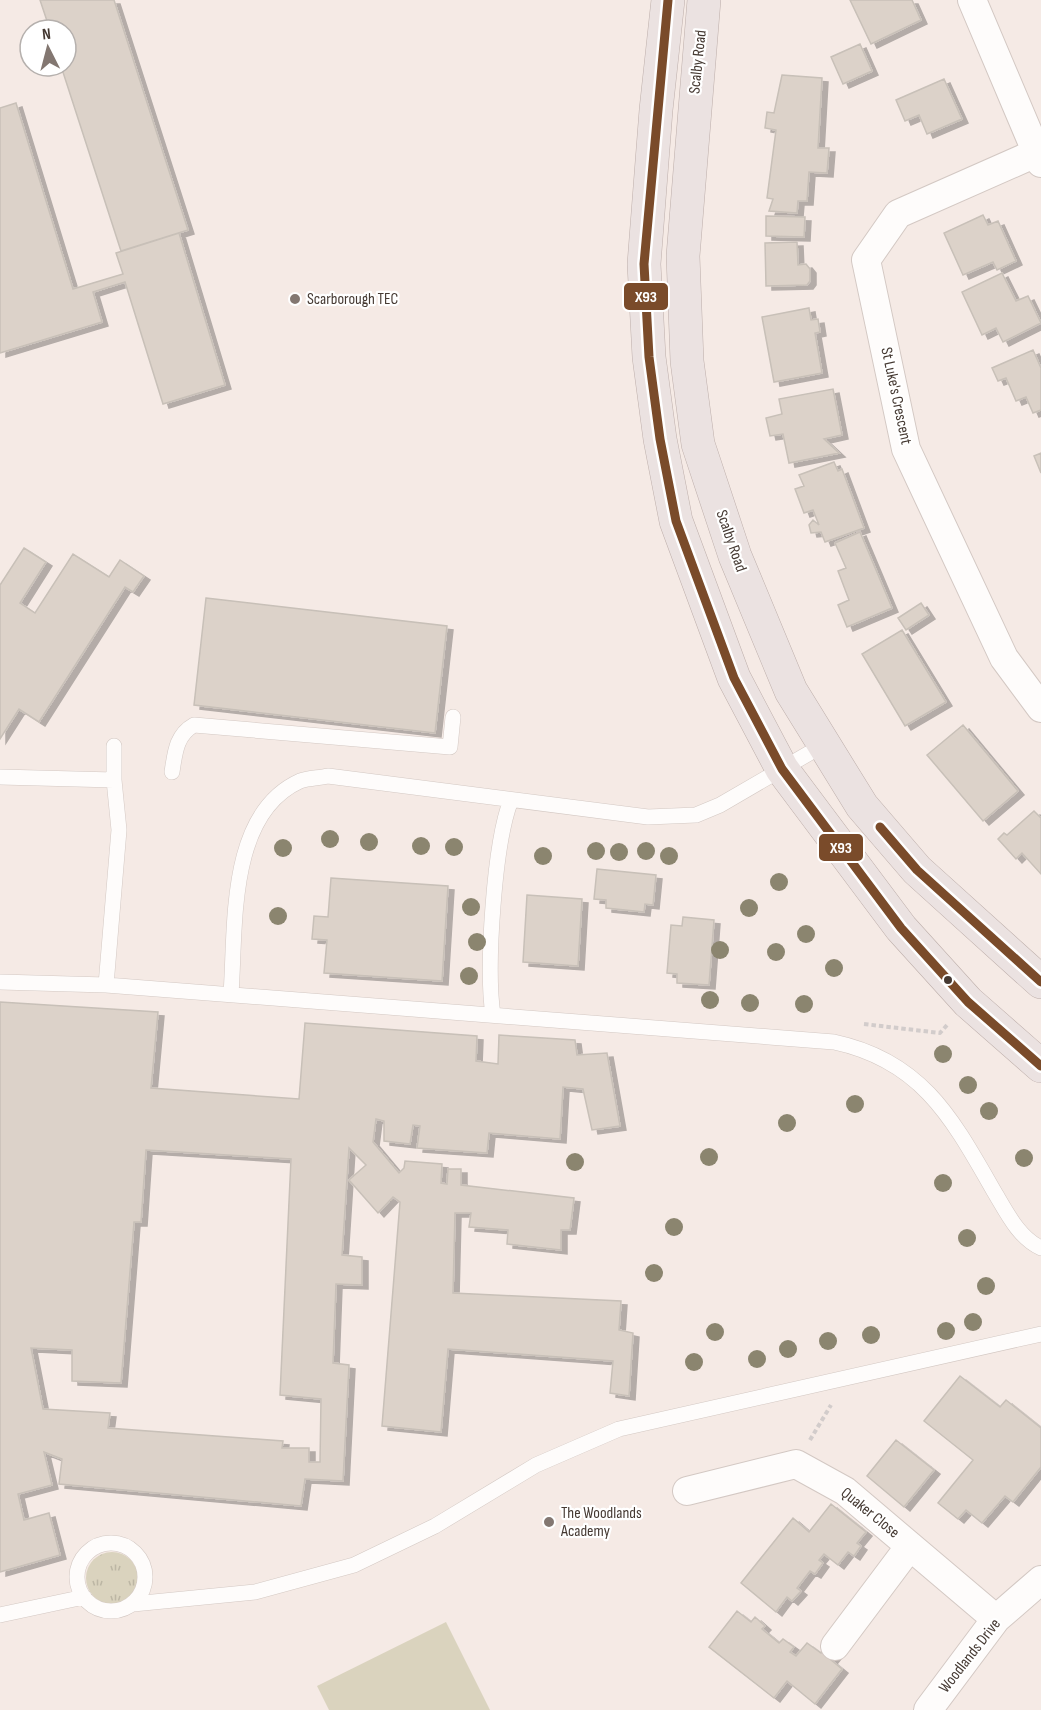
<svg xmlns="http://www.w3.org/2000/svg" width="1041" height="1710" font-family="'Sofia Sans Condensed',sans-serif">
  <defs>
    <pattern id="grass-tufts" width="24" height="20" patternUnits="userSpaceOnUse" patternTransform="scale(1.5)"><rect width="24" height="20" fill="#dad3be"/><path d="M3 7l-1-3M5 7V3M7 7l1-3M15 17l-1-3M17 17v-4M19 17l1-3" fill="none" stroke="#bcb6a4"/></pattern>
    <filter id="shadow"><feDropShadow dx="6" dy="4" stdDeviation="0" flood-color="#0004"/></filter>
  </defs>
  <rect width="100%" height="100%" fill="#f5eae5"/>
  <path fill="url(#grass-tufts)" d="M86 1578a26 26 0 1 1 52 0a26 26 0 1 1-52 0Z"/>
  <path fill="#dad3be" d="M446,1622L490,1710H329L317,1686Z"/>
  <path fill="#dcd2c9" stroke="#c8c0b8" stroke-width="1.5" fill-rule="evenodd" filter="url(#shadow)" d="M40,0H114L188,230L121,251L61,66H66V30H50Z
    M850,0H912L921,20L871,44Z
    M860,44L872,71L843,84L831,57Z
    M782,75L822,78L818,148H829L827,173L809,172L807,201H798L797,213L769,211L773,199L767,198L776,130L765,128L767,112L774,113Z
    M944,79L962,119L927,134L919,115L905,121L896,100Z
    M16,103L73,289L123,274L116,253L179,233L225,385L163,404L125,282L93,292L102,322L0,353V108Z
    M983,215L988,225L998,221L1016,261L997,270L993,262L963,275L944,233Z
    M766,216L805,217L804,237L766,236Z
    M797,242L798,265L806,264L810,269V281L807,285L766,286L765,243Z
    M1002,273L1016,301L1028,296L1041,323L1003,342L996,328L982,335L962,292Z
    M809,308L811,320L818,319L820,332L815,333L822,373L774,382L762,317Z
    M1033,350L1041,368V410L1033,413L1026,397L1016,401L1006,378L998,381L992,368Z
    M833,389L842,435L824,439L839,453L789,463L783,434L770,436L766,418L782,414L779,399Z
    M1041,453V473L1034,456Z
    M834,462L838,471L842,469L864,528L825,542L821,532L811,533L809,525L813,520L819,525L813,510L804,513L795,489L804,486L799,475Z
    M860,532L892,608L847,627L838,605L849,600L838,571L846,568L835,543Z
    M24,548L46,562L20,603L35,613L73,554L109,577L120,560L144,576L133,592L125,587L39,722L19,709L0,739V585Z
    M206,598L447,626L435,733L194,705Z
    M921,603L929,615L906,630L898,618Z
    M902,630L946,702L905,726L862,654Z
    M963,725L1018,791L983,821L927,755Z
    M1034,811L1041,818V874L1022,853L1016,859L998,839L1004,833L1007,835Z
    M597,869L656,875L653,905L645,904L644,912L606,908V900L594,899Z
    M331,878L448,886L442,981L324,973L327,940L312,939L314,916L328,917Z
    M527,895L582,899L578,966L523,962Z
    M683,917L714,920L709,985L677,983V974L667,973L671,925L682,926Z
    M0,1002L158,1012L151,1088L299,1099L305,1023L477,1036L476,1061L498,1064L499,1035L575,1040L577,1055L607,1053L620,1126L592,1130L583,1089L563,1087L560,1139L489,1133L487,1153L417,1148L420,1126L413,1125L410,1144L384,1141V1121L376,1119L373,1142L399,1173L404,1168L405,1161L442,1164L441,1183L447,1184L448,1169H461V1185L574,1198L570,1230H561V1250L507,1244L508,1230L469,1227L471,1213H455L453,1293L621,1301L619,1330L633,1333L629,1396L610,1393L613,1361L448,1349L441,1432L382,1426L400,1202L393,1197L378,1213L349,1180L366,1165L349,1148L342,1255L362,1257V1285L336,1284L333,1363L349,1365L343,1481L305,1479L301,1506L59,1484L62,1459L44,1452L52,1485L18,1494L24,1520L49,1513L60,1555L0,1572ZM146,1150L291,1159L280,1395L321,1399L320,1462H309V1448H282L283,1441L108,1428L110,1413L43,1409L31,1348L72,1350V1381L121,1383L134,1222H141Z
    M960,1376L1000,1407L1006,1400L1041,1428V1467L1013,1502L1005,1496L982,1523L966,1510L958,1519L938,1503L973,1460L924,1421Z
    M896,1440L934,1470L904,1507L867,1476Z
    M831,1504L866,1532L857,1543L861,1546L854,1556L848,1552L838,1565L824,1554L819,1560L823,1563L815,1574L810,1571L797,1588L801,1591L792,1601L787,1597L776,1612L741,1583L793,1518L809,1532Z
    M737,1611L751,1622L755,1617L765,1626L762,1629L779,1643L783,1639L794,1647L790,1652L796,1656L807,1643L821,1653L825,1648L835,1655L831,1660L842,1669L815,1704L787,1681L774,1698L709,1647Z"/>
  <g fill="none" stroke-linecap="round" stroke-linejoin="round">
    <defs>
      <path id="service" d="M114,746V780
        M172,772C175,753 176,735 194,725L450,747L453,717
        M0,777L114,780L119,830L106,985
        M0,982L106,985L834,1042C923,1061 953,1120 995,1193C1007,1213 1019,1238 1041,1248
        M231,994C236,927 227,814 300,781C308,778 319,778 328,776L648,817L696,815L720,805L825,744
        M493,1015C486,968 494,843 511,800
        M77 1577a34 34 0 1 1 68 0a34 34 0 1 1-68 0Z
        M133,1604L255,1592L354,1565L435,1526L536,1465L619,1429L1041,1334
        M0,1615L84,1597"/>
      <path id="minor" d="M972,0L1041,163
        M1036,153L898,214L866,260L906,449L1004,658L1041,708
        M687,1491L796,1464L845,1491L996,1619
        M835,1646L910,1546
        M928,1710L996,1619L1041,1580"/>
      <path id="trunk" d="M668,0L656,110L644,264L649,357L660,439L676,521L734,678L782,769L901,928L968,1002L1041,1066
        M704,0L683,256L687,361L698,444L735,556L791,691L862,806L917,870L1041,982"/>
    </defs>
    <use href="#service" stroke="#d3c8c3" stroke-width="16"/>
    <use href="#minor" stroke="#d3c8c3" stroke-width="30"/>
    <use href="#trunk" stroke="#bdaeaa" stroke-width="34"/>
    <path stroke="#d2cccb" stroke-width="4" stroke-dasharray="4.5 3" stroke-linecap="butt" d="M864,1024L940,1033L948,1024
      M810,1440L831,1405"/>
    <use href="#service" stroke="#fefcfb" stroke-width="15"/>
    <use href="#minor" stroke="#fefcfb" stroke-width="28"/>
    <use href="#trunk" stroke="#ebe2e1" stroke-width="33"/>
    <defs>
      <path id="bus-1" d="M668,0L644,264L649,357L660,439L676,521L734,678L782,769L901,928L968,1002L1041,1066
        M880,827L917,870L1041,982"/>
    </defs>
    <use href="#bus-1" stroke="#fff" stroke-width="14"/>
    <use href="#bus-1" stroke="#7a4b2a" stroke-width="9"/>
  </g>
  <g fill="#8b856f">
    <circle cx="330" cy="839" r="9"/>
    <circle cx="369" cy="842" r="9"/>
    <circle cx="421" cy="846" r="9"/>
    <circle cx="454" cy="847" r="9"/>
    <circle cx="283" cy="848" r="9"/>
    <circle cx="596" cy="851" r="9"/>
    <circle cx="646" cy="851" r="9"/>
    <circle cx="619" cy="852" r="9"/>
    <circle cx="543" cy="856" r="9"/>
    <circle cx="669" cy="856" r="9"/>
    <circle cx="779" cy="882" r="9"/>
    <circle cx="471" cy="907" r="9"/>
    <circle cx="749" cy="908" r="9"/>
    <circle cx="278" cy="916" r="9"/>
    <circle cx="806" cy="934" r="9"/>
    <circle cx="477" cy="942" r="9"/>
    <circle cx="720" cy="950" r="9"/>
    <circle cx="776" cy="952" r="9"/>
    <circle cx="834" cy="968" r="9"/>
    <circle cx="469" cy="976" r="9"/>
    <circle cx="710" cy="1000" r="9"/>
    <circle cx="750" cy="1003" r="9"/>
    <circle cx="804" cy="1004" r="9"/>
    <circle cx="943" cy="1054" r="9"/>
    <circle cx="968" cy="1085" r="9"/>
    <circle cx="855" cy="1104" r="9"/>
    <circle cx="989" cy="1111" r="9"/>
    <circle cx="787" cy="1123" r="9"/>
    <circle cx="709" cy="1157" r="9"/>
    <circle cx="1024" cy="1158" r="9"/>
    <circle cx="575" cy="1162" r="9"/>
    <circle cx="943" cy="1183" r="9"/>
    <circle cx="674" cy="1227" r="9"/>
    <circle cx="967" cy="1238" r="9"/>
    <circle cx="654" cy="1273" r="9"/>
    <circle cx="986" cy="1286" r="9"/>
    <circle cx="973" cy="1322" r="9"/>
    <circle cx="946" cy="1331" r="9"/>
    <circle cx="715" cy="1332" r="9"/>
    <circle cx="871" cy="1335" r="9"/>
    <circle cx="828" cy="1341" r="9"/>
    <circle cx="788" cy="1349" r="9"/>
    <circle cx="757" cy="1359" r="9"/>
    <circle cx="694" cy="1362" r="9"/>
  </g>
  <g fill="#837771" stroke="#fff" stroke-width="2">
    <circle cx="295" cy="299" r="6"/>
    <circle cx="549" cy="1522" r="6"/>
  </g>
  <circle fill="#453932" stroke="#fff" stroke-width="2" cx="948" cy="980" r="5"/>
  <g text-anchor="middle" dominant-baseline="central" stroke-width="4.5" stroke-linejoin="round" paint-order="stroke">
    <g font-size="16" fill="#453932" stroke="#fff">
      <text transform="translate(698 62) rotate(-84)">Scalby Road</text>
      <text transform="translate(896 396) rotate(78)">St Luke's Crescent</text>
      <text transform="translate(731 541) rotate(71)">Scalby Road</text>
      <text transform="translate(870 1513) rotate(39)">Quaker Close</text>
      <text transform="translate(970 1656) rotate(-52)">Woodlands Drive</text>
    </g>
    <g font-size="16" fill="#453932" stroke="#fff" text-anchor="start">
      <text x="307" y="299">Scarborough TEC</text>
      <text x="561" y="1513">The Woodlands<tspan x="561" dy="18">Academy</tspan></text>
    </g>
  </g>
  <g stroke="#fff" stroke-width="2">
    <rect x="623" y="282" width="46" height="29" rx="6" fill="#7a4b2a"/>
    <rect x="818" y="833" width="46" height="29" rx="6" fill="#7a4b2a"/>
  </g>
  <g font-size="16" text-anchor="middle" font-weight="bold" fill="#fff">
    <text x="646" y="302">X93</text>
    <text x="841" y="853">X93</text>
  </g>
  <g transform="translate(48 48) rotate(354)"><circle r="28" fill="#ffffff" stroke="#b5b0ad" stroke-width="1.5"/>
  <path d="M0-4.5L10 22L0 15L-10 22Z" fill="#837771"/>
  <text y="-9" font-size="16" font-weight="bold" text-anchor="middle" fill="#453932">N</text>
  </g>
</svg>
